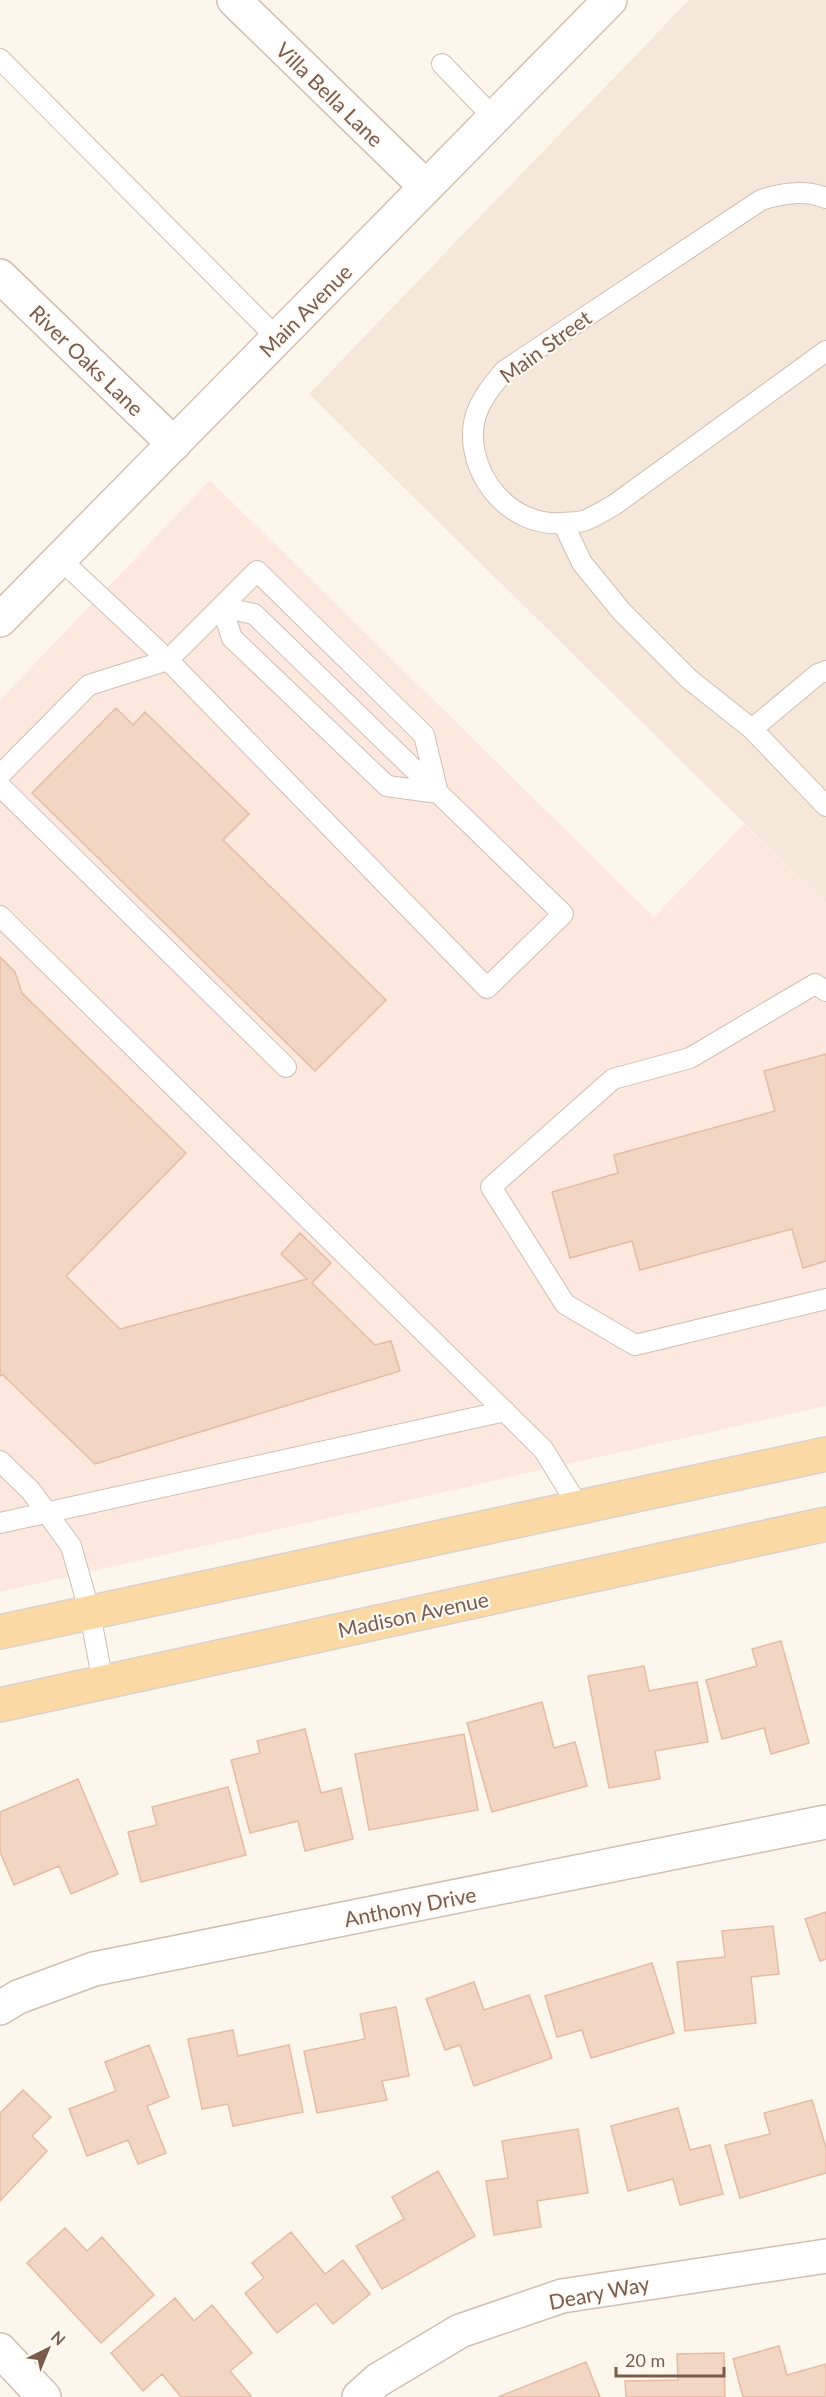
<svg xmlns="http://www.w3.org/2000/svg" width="826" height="2397" font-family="Lato,sans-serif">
  <rect width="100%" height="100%" fill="#fdf6ec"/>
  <path fill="#f5e8da" d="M689,0H826V904L309,394Z"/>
  <path fill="#fde8e0" d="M210,480L654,917L744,824L826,904V1406L0,1592V700Z"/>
  <path fill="#f3d5c3" stroke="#e6bba3" stroke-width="1.5" d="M116,708L133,725L145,712L249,814L223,840L386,1000L315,1071L32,793Z
    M0,957L15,972L22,993L186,1153L66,1276L120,1329L307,1279L281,1254L300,1233L331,1263L312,1283L375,1345L391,1341L400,1371L95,1464L3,1375L0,1376Z
    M826,1054V1261L803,1268L792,1229L640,1270L632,1241L570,1258L552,1192L618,1173L614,1155L775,1111L764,1071Z
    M781,1641L809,1743L771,1754L764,1728L722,1739L706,1680L757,1666L752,1649Z
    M644,1666L649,1691L697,1682L708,1742L655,1751L660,1779L609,1788L588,1676Z
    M542,1702L554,1748L575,1742L587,1786L492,1812L467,1723Z
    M305,1729L321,1793L341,1788L353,1839L305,1851L298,1821L250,1833L231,1760L260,1753L257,1741Z
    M464,1734L478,1810L369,1830L355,1754Z
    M78,1779L118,1874L71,1894L59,1866L14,1885L0,1852V1812Z
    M228,1787L246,1855L141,1882L128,1832L157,1825L152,1807Z
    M826,1912V1959L820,1961L805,1919Z
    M773,1926L779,1974L751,1977L756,2023L685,2031L677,1962L725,1957L722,1931Z
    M652,1963L674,2033L591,2058L582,2030L557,2037L545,1996Z
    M474,1982L484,2010L529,1995L552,2058L474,2086L460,2045L445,2050L426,1999Z
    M396,2007L409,2076L382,2081L387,2100L317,2113L304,2051L365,2039L360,2014Z
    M233,2030L238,2056L289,2045L303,2112L233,2126L228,2104L202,2109L188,2039Z
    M149,2045L169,2097L147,2106L166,2153L138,2164L128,2140L87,2156L69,2109L116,2091L105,2062Z
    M23,2090L51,2117L32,2136L47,2151L0,2201V2113Z
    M812,2100L826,2148V2173L740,2198L725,2145L770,2134L764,2113Z
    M678,2108L690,2150L710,2145L723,2194L680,2205L673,2179L628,2191L611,2126Z
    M578,2129L588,2193L537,2201L541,2227L494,2235L486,2181L508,2178L502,2141Z
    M438,2171L475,2236L382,2289L356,2246L404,2219L392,2197Z
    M65,2228L87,2251L102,2237L154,2295L101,2343L27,2263Z
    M291,2232L325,2274L343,2260L370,2294L333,2324L316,2303L277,2333L245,2293L264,2278L252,2263Z
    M175,2298L194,2321L212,2305L252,2353L230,2371L251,2396L250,2397H181L162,2374L143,2391L111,2353Z
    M779,2346L787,2375L826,2364V2397H743L733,2359Z
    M724,2353L725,2397H626L625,2381L678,2380L677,2354Z
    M586,2362L600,2397H498Z"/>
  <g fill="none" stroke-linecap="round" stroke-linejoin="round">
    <defs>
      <path id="lane" d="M0,59L277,338
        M442,64L494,118
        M826,198C805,189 782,193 761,200L504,371C490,388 474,407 473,431C471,480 512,527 563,523C570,522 579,523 586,520C596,516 605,510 614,505L826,351
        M563,523L582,563L622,612L689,679L752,729L826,806
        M60,559L168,660L257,571L424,735L438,793
        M222,607L232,638L387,786L438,793
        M752,729L818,674L826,671
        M0,775L89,685L168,660L487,988L563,914L254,614L222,607
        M0,786L286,1067
        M0,916L543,1449L579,1507
        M826,991L815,984L690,1058L613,1079L491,1187L565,1304L635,1345L826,1299
        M0,1461L31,1491L71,1546L90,1613L103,1683
        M0,1523L505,1411"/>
      <path id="street" d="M234,0L426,187
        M0,276L174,444
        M0,2008L18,1997L94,1969L826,1822
        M0,2350L44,2397
        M359,2397L378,2380L460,2331L562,2296L826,2256"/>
      <path id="secondary" d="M0,620L610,0"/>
      <path id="primary" d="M0,1632L826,1454
        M0,1705L826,1524"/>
    </defs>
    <use href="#lane" stroke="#d1beb0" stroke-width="22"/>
    <use href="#street" stroke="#d1beb0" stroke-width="36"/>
    <use href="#secondary" stroke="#d6c0b0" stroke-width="36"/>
    <use href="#primary" stroke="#dad1cd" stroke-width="36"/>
    <use href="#lane" stroke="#fff" stroke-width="20"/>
    <use href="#street" stroke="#fff" stroke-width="33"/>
    <use href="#secondary" stroke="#fff" stroke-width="33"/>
    <use href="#primary" stroke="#fbd9a5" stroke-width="33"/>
  </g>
  <g text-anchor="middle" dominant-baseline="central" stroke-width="4.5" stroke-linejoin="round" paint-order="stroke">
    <g font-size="21" fill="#7a5c4d" stroke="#fffaf3">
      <text transform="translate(330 94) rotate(44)">Villa Bella Lane</text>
      <text transform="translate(305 310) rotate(-45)">Main Avenue</text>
      <text transform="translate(545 346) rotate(-36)">Main Street</text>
      <text transform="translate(87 360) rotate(44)">River Oaks Lane</text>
      <text transform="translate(413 1614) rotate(-12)">Madison Avenue</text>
      <text transform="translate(410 1906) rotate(-11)">Anthony Drive</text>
      <text transform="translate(599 2292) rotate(-11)">Deary Way</text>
    </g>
  </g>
  <g transform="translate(48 2349) rotate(43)" stroke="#fffaf3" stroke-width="4.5" paint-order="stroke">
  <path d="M0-4.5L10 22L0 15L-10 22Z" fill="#7a5c4d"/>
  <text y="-9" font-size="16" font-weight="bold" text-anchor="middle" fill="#7a5c4d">N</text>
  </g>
  <path d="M616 2367v9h108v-9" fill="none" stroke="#7a5c4d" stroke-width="3"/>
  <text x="625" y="2367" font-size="18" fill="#7a5c4d" stroke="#fffaf3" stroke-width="4.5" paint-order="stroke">20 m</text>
</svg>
